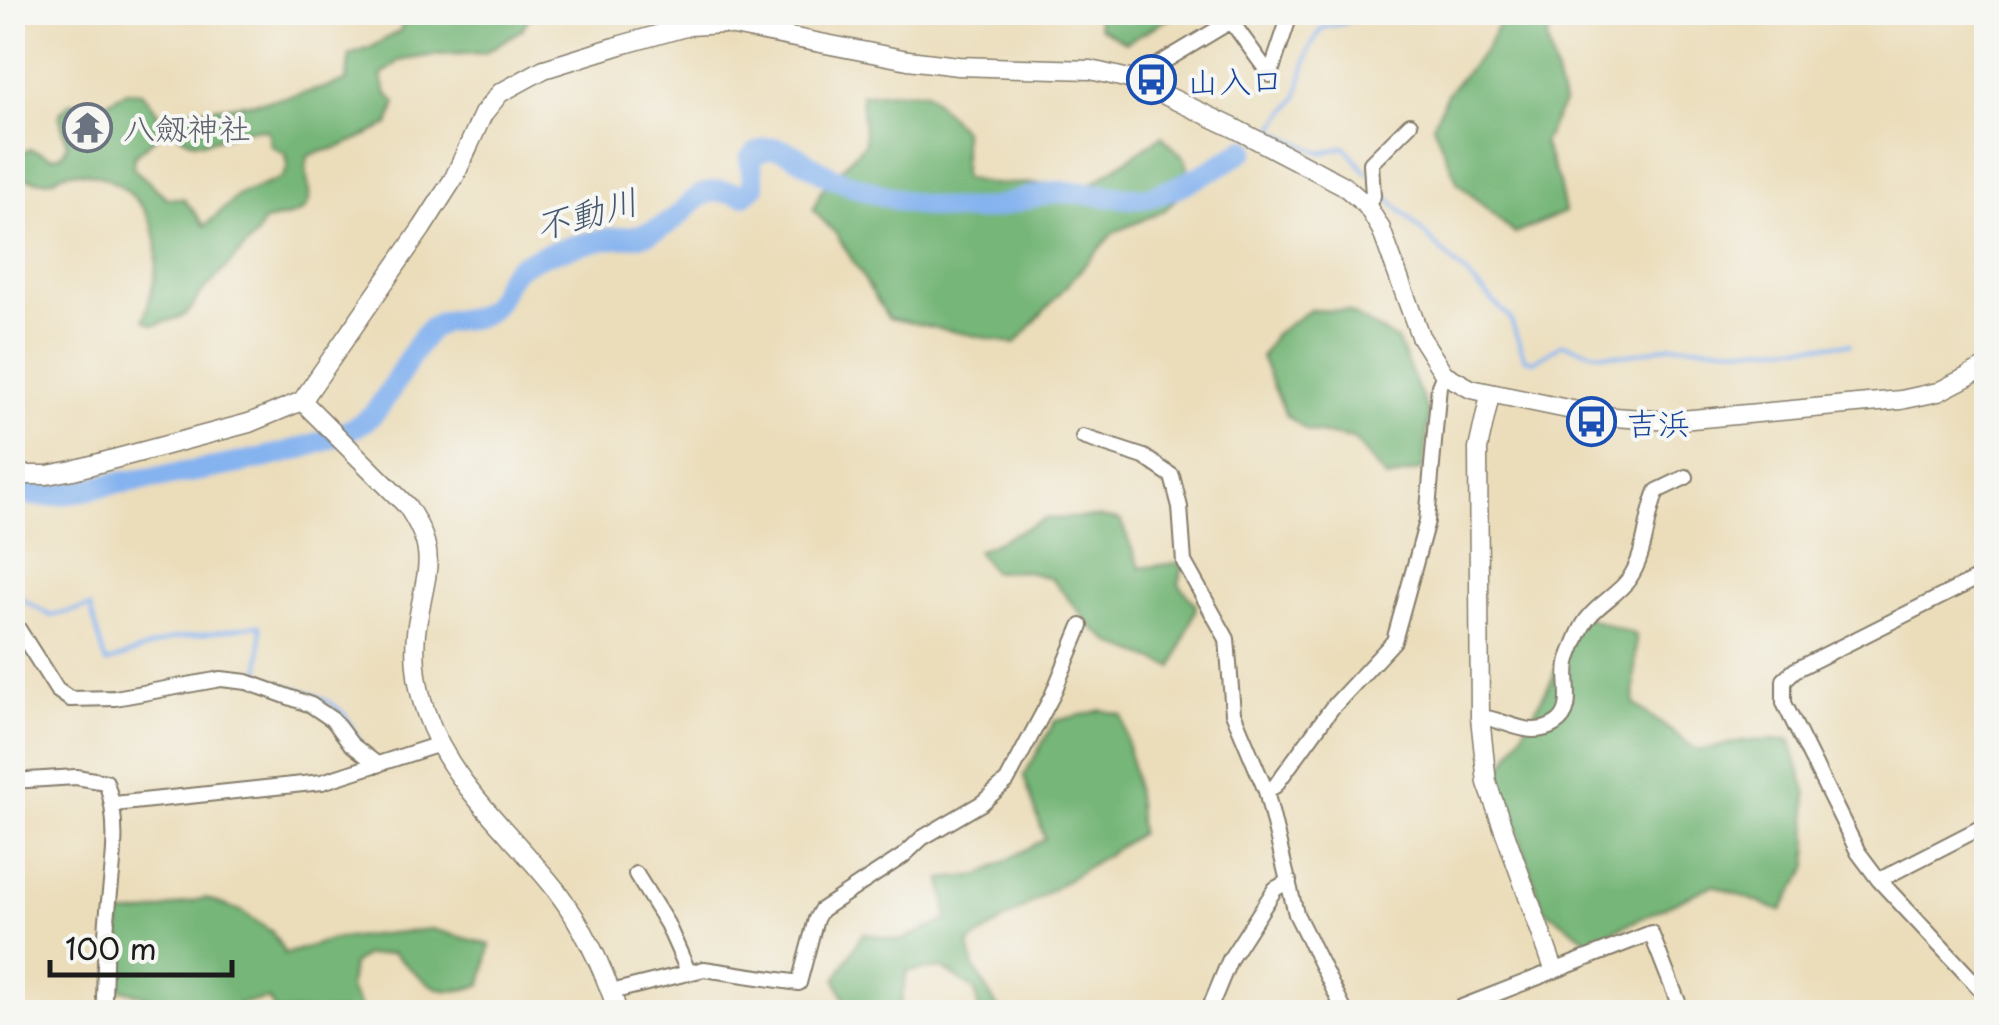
<svg xmlns="http://www.w3.org/2000/svg" width="1999" height="1025" font-family="'Playpen Sans','Klee One',sans-serif">
  <rect width="100%" height="100%" fill="#f6f6f2"/>
  <filter id="ink" filterUnits="userSpaceOnUse"><feTurbulence type="fractalNoise" baseFrequency=".01" numOctaves="2"/><feDisplacementMap in="SourceGraphic" scale="20" xChannelSelector="R" yChannelSelector="G"/><feConvolveMatrix kernelMatrix="1 2 1 2 8 2 1 2 1" color-interpolation-filters="sRGB"/></filter>
  <filter id="wash" filterUnits="userSpaceOnUse"><feTurbulence type="fractalNoise" baseFrequency=".0048" numOctaves="4" result="noise"/><feDisplacementMap in="SourceGraphic" scale="40" xChannelSelector="R" yChannelSelector="G"/><feGaussianBlur stdDeviation="2.25" result="paint"/><feColorMatrix in="noise" values="0 0 0 0 0 0 0 0 0 0 0 0 0 0 0 0 0 1.4 0 .05"/><feComposite in="paint" operator="in"/></filter>
  <g filter="url(#wash)">
    <rect width="100%" height="100%" fill="#ebddba"/>
    <path fill="#76b678" stroke="#49694a" stroke-width="2.5" d="M402,13H532L521,30L484,53L435,55L399,61L381,76L386,92L396,103L389,125L340,147L309,155C299,177 323,204 296,214C286,218 274,218 263,222L256,236L197,298C190,319 172,319 153,325L144,320C157,272 171,229 128,192C113,179 92,171 71,172C62,172 58,178 50,180C37,183 24,178 13,173V158L30,149L53,157L63,154L67,144L59,114L70,103L108,102L127,91L142,92L158,113L157,137L134,156L133,168L167,198L184,199L205,226L239,195L282,178L288,167L286,154L271,146L268,131C237,120 205,158 179,134L182,111C238,105 292,100 346,81L350,55L370,48L401,30Z
      M1096,13V12L1180,13L1126,42L1099,27Z
      M1504,13H1552L1547,40L1563,103L1543,143L1559,183L1565,212L1515,234L1458,183L1433,125L1447,94L1486,49Z
      M894,92H926L963,130V178L991,184L1093,183L1162,136L1186,160L1189,185L1165,210L1113,233L1015,344L888,318L837,235L813,210L821,191L865,143L861,95Z
      M1310,310L1347,311L1397,340L1429,414L1423,469L1387,479L1353,439L1308,431L1286,415L1261,357L1275,334Z
      M1098,517L1120,520L1140,568L1184,562L1179,584L1196,605L1195,611L1173,667L1113,644L1093,628L1051,578L1023,571L993,572L977,551L1045,519Z
      M1583,616L1636,635L1634,704L1698,751L1743,741L1790,740L1806,791L1809,866L1781,911L1713,885L1589,942L1542,907L1499,774L1552,680L1566,640Z
      M1102,710L1122,715L1134,777L1140,833L969,943L973,965L1000,1012H979L975,990L943,968L907,971L899,1012H850L836,979L863,933L900,941L948,920L942,879L980,875L1045,839L1024,776L1055,721Z
      M205,898L241,911L272,932L285,954L333,939L432,929L490,945L482,984C436,1002 427,981 392,953L364,956L352,964L349,989L363,1012H276L268,999L238,1004L239,1012H181L154,999L117,988L120,915L147,913Z"/>
    <g fill="none" stroke-linecap="round" stroke-linejoin="round">
      <path stroke="#85b3ef" stroke-width="4" d="M1352,12L1345,23L1322,28L1309,50L1297,98L1272,130L1322,153L1345,147L1367,173
        M1379,189L1510,318L1525,359L1535,361L1562,344L1596,353L1629,355L1673,345L1746,348L1850,344
        M12,593L51,616L90,607L106,663L171,639L258,625L261,630L260,678C288,687 332,693 349,721C353,729 354,734 361,742"/>
      <path stroke="#85b3ef" stroke-width="22" d="M12,492C22,493 33,496 43,496C67,495 94,487 118,483C178,474 331,455 373,414C392,395 416,338 433,327C451,315 474,324 490,309C504,297 502,276 520,266C545,252 578,244 607,239C625,236 641,238 658,229C695,212 690,180 743,195L754,186L750,159C778,130 807,169 836,179C884,197 933,214 984,209C1009,207 1033,193 1058,192C1086,191 1114,199 1142,198C1166,196 1225,164 1245,149"/>
    </g>
  </g>
  <g filter="url(#ink)">
    <g fill="none" stroke-linecap="round" stroke-linejoin="round">
      <defs>
        <path id="minor" d="M1231,21L1270,75L1289,18L1285,12
          M779,33V12
          M1133,80L1246,12
          M1367,206L1373,196L1371,163L1410,124
          M1083,437L1144,457L1172,476L1180,507L1184,562L1227,639L1233,713L1266,791L1296,914L1345,1012
          M1986,574L1795,670L1784,680V703L1858,852L1879,880L1986,995
          M12,619L57,690L70,699L115,698L221,679L247,682L311,705L333,720L351,744L378,765
          M1480,717C1506,719 1529,740 1555,724C1578,710 1562,680 1569,659C1574,646 1580,627 1589,617C1600,603 1618,594 1629,579C1647,553 1645,520 1657,491L1686,477
          M12,781L76,777L106,782C122,827 111,874 107,920C105,946 105,972 104,998
          M1266,791L1275,786L1331,709L1394,641L1427,521L1439,386L1444,374
          M114,804L322,782L440,744
          M636,874L667,924L688,971
          M1879,880L1986,825
          M611,992L704,969L799,983L816,919L821,910L903,856L922,838L982,803L1007,781L1052,696L1081,626
          M1462,1007L1651,933L1682,1012
          M1208,1012L1230,959L1275,889L1289,881"/>
        <path id="tertiary" d="M1490,395L1478,449L1480,717L1487,783L1554,969
          M302,401L407,506C437,551 428,566 419,614C412,646 415,682 426,713C451,785 511,832 556,890C585,928 603,968 618,1012
          M12,475H47L73,470L249,423L302,401L422,228L454,178L483,114L500,93L544,69L621,45L689,26L723,24L908,60L958,66L1091,70L1133,80L1234,128L1343,185L1367,206L1381,229L1420,336L1444,374L1471,389L1601,416L1670,421L1901,400L1938,392L1986,367"/>
      </defs>
      <use href="#minor" stroke="#847c6b" stroke-width="18"/>
      <use href="#tertiary" stroke="#847c6b" stroke-width="21"/>
      <use href="#minor" stroke="#fff" stroke-width="14"/>
      <use href="#tertiary" stroke="#fff" stroke-width="18"/>
    </g>
  </g>
  <defs>
    <symbol id="bus-ring" viewBox="-11 -11 22 22"><circle r="9.5" fill="#f6f6f2" stroke="#1a4fb4" stroke-width="1.5"/><path d="M-5-6H5V4H4V6H2V4H-2V6H-4V4H-5ZM-3.5-4V0h7V-4ZM-3.5 1.2v1.5H-2V1.2ZM2 1.2v1.5H3.5V1.2Z" fill="#1a4fb4"/></symbol>
    <symbol id="temple-ring" viewBox="-11 -11 22 22"><circle r="9.5" fill="#f6f6f2" stroke="#6b7280" stroke-width="1.5"/><path d="M0-6L5-2H3V0L6.5 2.5H4V6H1.5V3h-3V6H-4V2.5H-6.5L-3 0V-2H-5Z" fill="#6b7280"/></symbol>
  </defs>
  <g fill-rule="evenodd">
    <use href="#bus-ring" x="1124" y="52" width="55" height="55"/>
    <use href="#temple-ring" x="60" y="100" width="55" height="55"/>
    <use href="#bus-ring" x="1564" y="394" width="55" height="55"/>
  </g>
  <g text-anchor="middle" dominant-baseline="central" stroke-width="8" stroke-linejoin="round" paint-order="stroke">
    <g font-size="32" fill="#164399" stroke="#f6f6f2" text-anchor="start">
      <text x="1187" y="80">山入口</text>
      <text x="1626" y="422">吉浜</text>
    </g>
    <g font-size="32" fill="#5b616d" stroke="#f6f6f2" text-anchor="start">
      <text x="123" y="127">八劔神社</text>
    </g>
    <g font-size="35" font-style="italic" fill="#465870" stroke="#f6f6f2">
      <text transform="translate(586 212) rotate(-15)">不動川</text>
    </g>
  </g>
  <rect width="1999" height="1025" fill="none" stroke="#f6f6f2" stroke-width="50"/>
  <path d="M50 960v15h182v-15" fill="none" stroke="#1c1c1c" stroke-width="5"/>
  <text x="65" y="960" font-size="30" fill="#1c1c1c" stroke="#f6f6f2" stroke-width="8" paint-order="stroke">100 m</text>
</svg>
